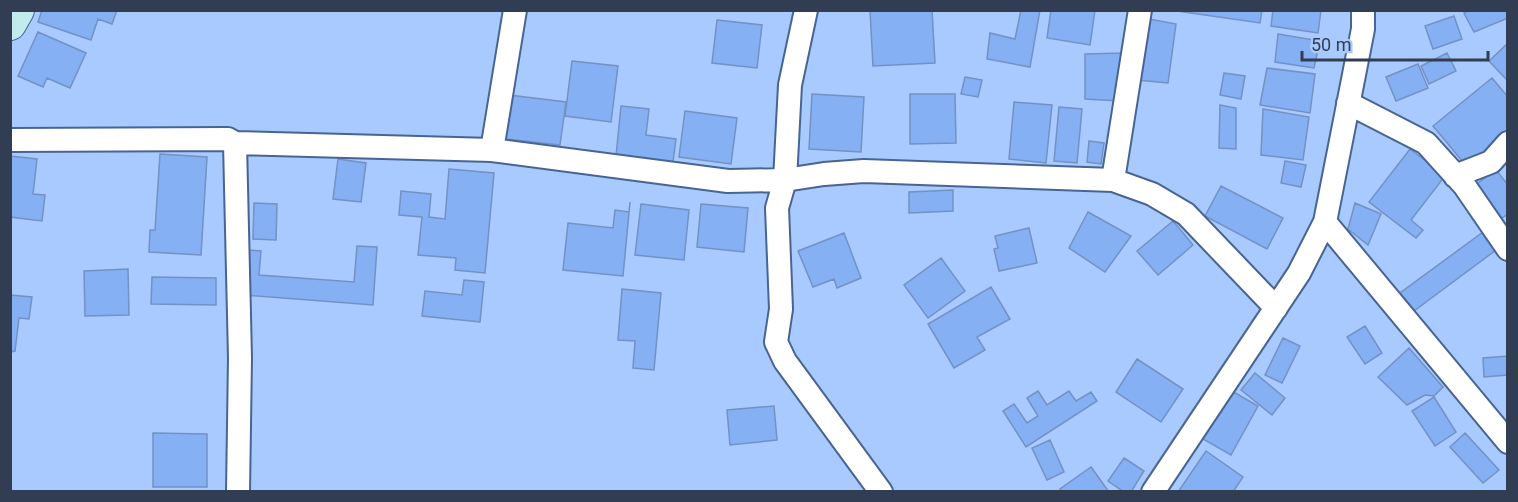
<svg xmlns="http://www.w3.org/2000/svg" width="1518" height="502" font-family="Roboto,sans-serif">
  <rect width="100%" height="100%" fill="#a9cafe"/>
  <path fill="#86b0f4" stroke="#7391c3" stroke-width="1.5" d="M42,10H117L112,24L98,19L91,40L38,22Z
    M932,10L935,63L873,66L870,11Z
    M1021,10H1040L1030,67L987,59L990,33L1015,39Z
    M1051,10H1095L1090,45L1047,38Z
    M1170,10H1262L1260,23Z
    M1273,10H1321L1318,33L1271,26Z
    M1470,10H1508V18L1474,32L1464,13Z
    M1454,16L1462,39L1433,49L1425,26Z
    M1144,18L1176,24L1168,83L1137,80Z
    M717,20L762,25L757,68L712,63Z
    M38,32L86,53L70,88L47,78L43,87L18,76Z
    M1278,34L1320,41L1314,68L1275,62Z
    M1508,43V81L1489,61Z
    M1124,53L1119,101L1085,99V54Z
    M1447,53L1456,71L1429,84L1421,66Z
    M572,61L618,66L611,122L565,116Z
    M1418,64L1428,88L1396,101L1386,77Z
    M1267,68L1315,74L1310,113L1260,105Z
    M1224,73L1245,76L1241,99L1220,95Z
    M965,77L982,80L978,97L961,94Z
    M1492,78L1508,97V136L1468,168L1433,126Z
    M812,94L864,97L861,152L809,149Z
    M910,94H955L956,143L910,144Z
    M509,95L566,102L560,145L505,139Z
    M1014,102L1052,105L1046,163L1009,159Z
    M1220,105L1236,108V149L1219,148Z
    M621,106L649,109L646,135L676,139L673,162L616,156Z
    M1059,107L1082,109L1077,163L1054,161Z
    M1263,109L1309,117L1303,160L1261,155Z
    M685,111L737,118L731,164L679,157Z
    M1089,141L1104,143L1101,164L1087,162Z
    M1410,149L1445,176L1411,220L1423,230L1416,238L1369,202Z
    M160,154L207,157L201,255L149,252L150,230H155Z
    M10,156L37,159L33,194L45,195L42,221L10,217Z
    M338,159L366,163L361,202L333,199Z
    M1285,161L1306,165L1301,187L1281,183Z
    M449,169L494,173L485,273L455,270L456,258L418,255L422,217L399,215L401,191L431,194L429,217L445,219Z
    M1496,170L1508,185V214L1499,220L1474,186Z
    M1221,186L1283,218L1267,249L1205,216Z
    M953,190V211L909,213V192Z
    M630,202L623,276L563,270L568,223L613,228L615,210L629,212Z
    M254,203L277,204L276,240L253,239Z
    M1355,203L1381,214L1368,245L1348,229Z
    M641,204L689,210L684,260L635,255Z
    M701,204L748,208L744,252L697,247Z
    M1088,212L1131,236L1105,272L1069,248Z
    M1173,221L1193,245L1158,275L1137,251Z
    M1029,228L1037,263L999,271L994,249L998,248L995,236Z
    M1483,232L1496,250L1414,311L1400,293Z
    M844,233L861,278L837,288L834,279L813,287L798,251Z
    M357,246L377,247L373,305L244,295L248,250L261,251L259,275L354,282Z
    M941,258L965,291L928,318L904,285Z
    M128,269L129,315L85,316L84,271Z
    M152,277L216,278V305L151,304Z
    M464,280L484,282L480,322L422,316L425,291L462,295Z
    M991,287L1010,319L977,337L985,350L954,368L928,324Z
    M622,289L661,293L654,370L633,368L635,341L618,340Z
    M10,295L32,297L29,319L19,318L15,351L10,352Z
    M1365,326L1382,353L1365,364L1347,337Z
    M1283,338L1300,346L1282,383L1265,375Z
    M1409,348L1443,387L1434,396L1425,395L1407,405L1378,377Z
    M1508,356V375L1484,377L1483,358Z
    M1137,359L1183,389L1161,422L1116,392Z
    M1255,373L1285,398L1272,415L1241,390Z
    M1230,390L1258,406L1231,455L1203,439Z
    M1038,391L1047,405L1069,391L1076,401L1091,392L1097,401L1026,447L1003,411L1014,404L1027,423L1038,416L1027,398Z
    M1434,397L1456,432L1435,446L1412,411Z
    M774,406L777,440L730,445L727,410Z
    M153,433L207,434V487H153Z
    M1465,433L1499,470L1483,483L1450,447Z
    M1050,440L1064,472L1047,480L1032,448Z
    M1206,451L1243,477L1233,492H1178Z
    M1124,458L1144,471L1131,492H1124L1108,481Z
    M1091,467L1109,492H1062L1060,489Z"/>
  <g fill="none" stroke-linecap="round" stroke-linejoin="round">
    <defs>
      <path id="street" d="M806,10L790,85L785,180L777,208L781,309L776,342L785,361L881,492
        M1348,103L1426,143L1464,185L1508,249
        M10,140L228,139L235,143L492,150L728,181L785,180L824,174L864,171L1113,180L1152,194L1186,214L1276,308
        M235,143L240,358L238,492
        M492,150L515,10
        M1455,176L1491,162L1508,143
        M1113,180L1140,10
        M1325,222L1508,442
        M1153,492L1299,273L1325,222L1363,29V10"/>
      <path id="secondary" d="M10,24L18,10"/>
    </defs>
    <use href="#street" stroke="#486493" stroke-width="26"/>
    <use href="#secondary" stroke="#486493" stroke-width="34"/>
    <use href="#street" stroke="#fff" stroke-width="22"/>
    <use href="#secondary" stroke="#c1ebed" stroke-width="32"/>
  </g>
  <rect width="1518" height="502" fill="none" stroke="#303d53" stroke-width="24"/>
  <path d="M1302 51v9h186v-9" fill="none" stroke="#303d53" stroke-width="3"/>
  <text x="1311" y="51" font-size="18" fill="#303d53" stroke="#a9cafe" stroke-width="4.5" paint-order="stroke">50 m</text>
</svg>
